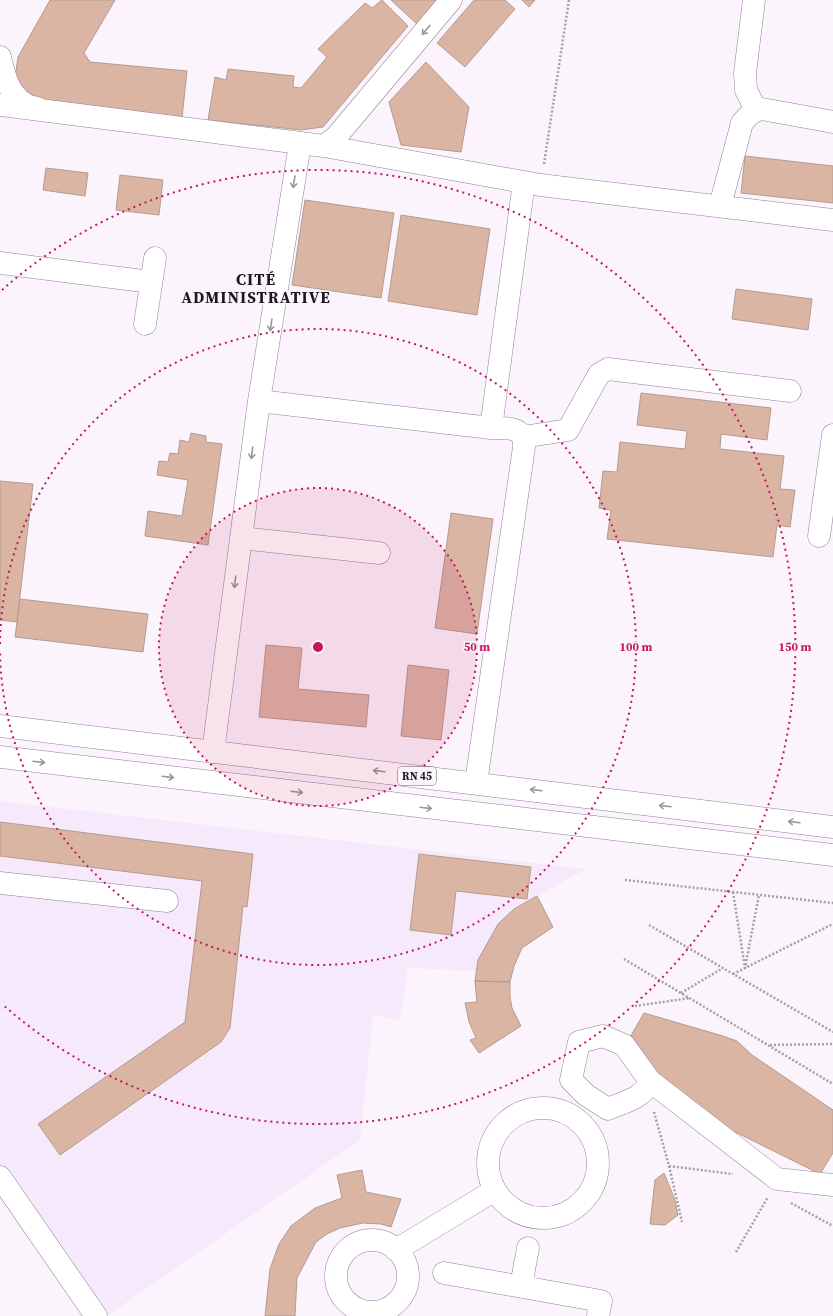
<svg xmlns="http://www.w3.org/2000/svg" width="833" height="1316" font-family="'Source Serif 4',serif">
  <rect width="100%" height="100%" fill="#fbf4fd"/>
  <path fill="#f6e9fb" d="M0,801L586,869L514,909L498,924L478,960L477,971L408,968L400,1020L373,1015L360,1140L107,1316H101L67,1271L71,1258L0,1172Z"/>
  <path fill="#dab5a4" stroke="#b59b8e" d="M50,0H115L84,53L90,62L187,71L182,118L39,108L15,78L18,57Z
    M382,0L408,26L323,127L301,130L208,120L215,77L226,80L228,69L294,76L293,87L301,88L327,57L318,49L365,3L372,8Z
    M391,0H443L419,26Z
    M474,0H505L515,9L465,67L437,43Z
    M522,0H535L529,7Z
    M426,62L469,107L461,152L401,145L389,102Z
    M745,156L833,166V203L741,193Z
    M46,168L88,173L85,196L43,190Z
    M120,175L163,180L159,215L116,210Z
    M305,200L394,213L381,298L292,285Z
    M401,215L490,229L477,315L388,301Z
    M736,289L812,299L808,330L732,319Z
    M641,393L771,408L767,440L721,434L720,449L784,456L780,489L795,490L790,527L777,525L773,557L607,539L611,510L599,508L603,471L617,472L620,442L685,449L687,431L637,425Z
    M191,433L206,436V442L222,444L208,545L145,536L148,511L182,516L188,480L157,475L159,461L168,462L170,453L178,454L180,440L189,442Z
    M0,481L33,484L17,622L0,620Z
    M451,513L493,519L477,634L435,628Z
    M20,599L148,614L143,652L15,637Z
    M266,645L302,648L298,689L369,695L366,727L259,717Z
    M408,665L449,670L441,740L401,736Z
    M0,822L253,854L247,907L243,906L230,1028L221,1042L60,1155L38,1124L185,1022L202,881L0,856Z
    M419,854L531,867L527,899L456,891L451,935L410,930Z
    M537,896L553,927L522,948L514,966L510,982L475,981L478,960L498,924L514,909Z
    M475,981L510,982V997L512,1008L521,1026L479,1053L470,1040L476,1038L469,1022L465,1003L477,1002Z
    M644,1013L723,1036L737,1041L752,1055L833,1110V1153L820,1174L715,1122L699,1116L626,1044Z
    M362,1170L366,1192L401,1199L391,1227L381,1224L363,1223L340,1228L327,1234L316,1242L297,1278L295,1316H265L270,1269L279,1244L291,1226L315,1208L342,1198L337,1175Z
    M664,1173L675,1200L678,1215L665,1225L650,1224L655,1180Z"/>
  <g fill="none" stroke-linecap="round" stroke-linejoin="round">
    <defs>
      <path id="minor" d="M754,0L745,73L746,90L756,110
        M0,57C4,75 8,93 25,104C28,106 33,107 37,108
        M0,105L324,146L540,185L833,220
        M324,146L336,137L451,0
        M720,206L742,123C748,116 752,111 762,109L833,122
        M0,263L151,282
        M145,324L155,258
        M259,401L491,428L524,182
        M523,437L568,430L599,374L608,369L790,391
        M819,536L833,435
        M241,538L379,553
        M213,752L259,401L300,144
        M476,783L524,447C524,444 524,440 523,438C519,426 500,428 491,428
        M0,883L167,901
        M650,1081C644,1098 624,1102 608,1109L586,1095L571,1080L579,1042L603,1036L624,1045L650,1081L777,1179L833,1185
        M488 1163a55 55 0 1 1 110 0a55 55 0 1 1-110 0Z
        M0,1177L96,1316
        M336 1276a36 36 0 1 1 72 0a36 36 0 1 1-72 0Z
        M396,1250L495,1190
        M444,1273L601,1301L598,1316
        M521,1286L528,1248"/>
      <path id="major" d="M0,726L833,827
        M0,757L833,855"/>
    </defs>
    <use href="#minor" stroke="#908095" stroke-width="23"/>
    <use href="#major" stroke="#908095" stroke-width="23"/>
    <path stroke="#a69fa8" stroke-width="2.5" stroke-dasharray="2 2" stroke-linecap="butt" d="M544,164L569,0
      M625,880L833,903
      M733,892L745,968L759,895
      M649,925L833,1032
      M624,959L833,1084
      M733,974L833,924
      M681,993L723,968
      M635,1006L690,998
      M770,1045L833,1044
      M654,1112L669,1166L733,1174
      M669,1166L682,1222
      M791,1203L833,1226
      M736,1252L768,1197"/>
    <use href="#minor" stroke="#fff" stroke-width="22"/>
    <use href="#major" stroke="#fff" stroke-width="22"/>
  </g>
  <defs><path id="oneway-shaft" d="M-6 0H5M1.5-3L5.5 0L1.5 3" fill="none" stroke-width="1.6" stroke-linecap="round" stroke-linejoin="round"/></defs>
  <g stroke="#99979a">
    <use href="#oneway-shaft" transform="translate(426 30) rotate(130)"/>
    <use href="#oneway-shaft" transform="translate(294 182) rotate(99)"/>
    <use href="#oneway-shaft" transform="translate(271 325) rotate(99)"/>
    <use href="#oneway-shaft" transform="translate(252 453) rotate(97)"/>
    <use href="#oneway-shaft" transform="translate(235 582) rotate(97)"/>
    <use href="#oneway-shaft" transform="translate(39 762) rotate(7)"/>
    <use href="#oneway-shaft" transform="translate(379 771) rotate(-173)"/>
    <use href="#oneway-shaft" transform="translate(168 777) rotate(7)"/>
    <use href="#oneway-shaft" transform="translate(536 790) rotate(-173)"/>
    <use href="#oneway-shaft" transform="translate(297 792) rotate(7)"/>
    <use href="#oneway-shaft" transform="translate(665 806) rotate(-173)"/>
    <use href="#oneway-shaft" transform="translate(426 808) rotate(7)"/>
    <use href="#oneway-shaft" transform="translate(794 822) rotate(-173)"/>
  </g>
  <circle cx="318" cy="647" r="159" fill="#c2185b" fill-opacity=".12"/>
  <g fill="none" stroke="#c2185b" stroke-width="2" stroke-dasharray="2 4">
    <circle cx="318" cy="647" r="159"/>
    <path d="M0 644A318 318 0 1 1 0 650"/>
    <path d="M2 290A477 477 0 1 1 2 1004"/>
  </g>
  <g text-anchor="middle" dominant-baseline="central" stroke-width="3" stroke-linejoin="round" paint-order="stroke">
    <rect fill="#fbf4fd" stroke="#605962" stroke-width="1" x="398" y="767" width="38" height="18" rx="3"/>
    <g font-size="11" font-weight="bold" fill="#1d171f">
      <text x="417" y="776">RN 45</text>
    </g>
    <g font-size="16" font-weight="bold" letter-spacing="1" fill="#1d171f" stroke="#fbf4fd">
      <text x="256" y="279">CITÉ<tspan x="256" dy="18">ADMINISTRATIVE</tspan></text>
    </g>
  </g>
  <circle cx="318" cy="647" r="6" fill="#c2185b" stroke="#fbf4fd" stroke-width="2"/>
  <g font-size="12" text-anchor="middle" font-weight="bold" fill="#c2185b" stroke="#fbf4fd" stroke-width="3" stroke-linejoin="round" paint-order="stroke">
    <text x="477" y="651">50 m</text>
    <text x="636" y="651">100 m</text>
    <text x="795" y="651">150 m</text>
  </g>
</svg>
